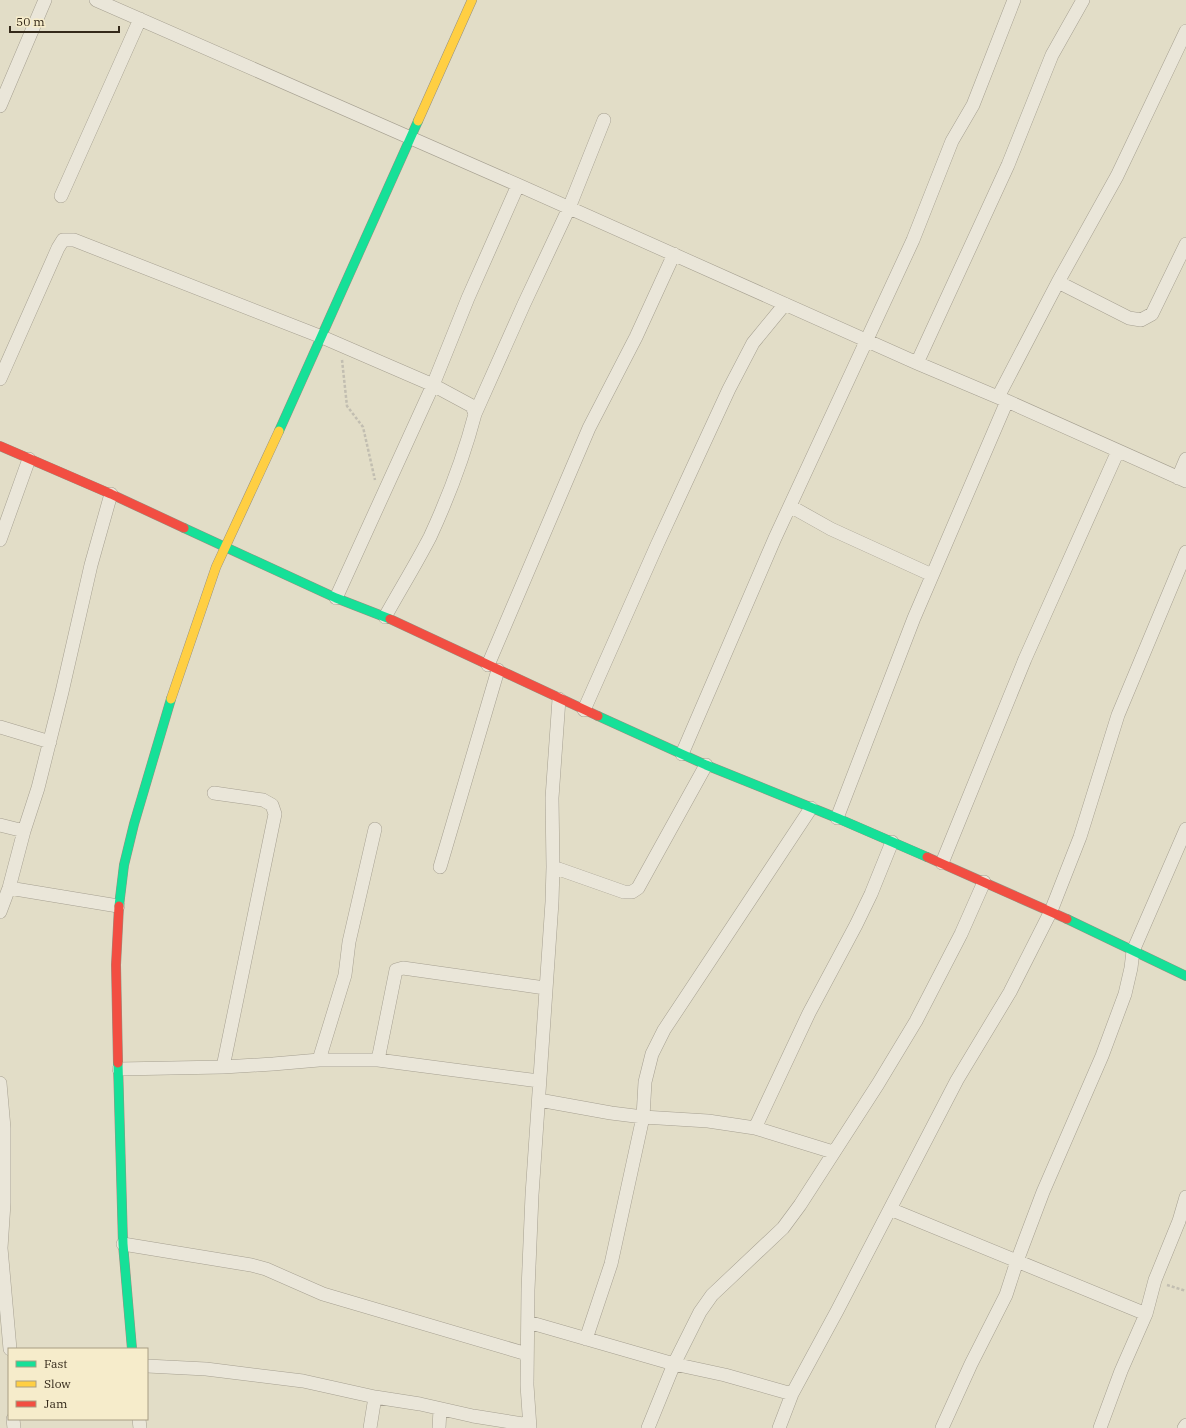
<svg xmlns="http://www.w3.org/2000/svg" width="1186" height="1428" font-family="'IBM Plex Serif',serif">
  <rect width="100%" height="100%" fill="#e2ddc7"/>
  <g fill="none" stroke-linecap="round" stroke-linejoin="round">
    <defs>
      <path id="street" d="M96,0L518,185L917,363L1007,401L1186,481
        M0,106L45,0
        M61,196L140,19
        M1058,282L1129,318L1141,320L1152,314L1186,244
        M917,363L1008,165L1052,55L1083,0
        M0,379L58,248L63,240H74L322,337L433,385L472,406L475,414C464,456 448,498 430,537C416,564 400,590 385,617
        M998,397L1058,282L1117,176L1186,31
        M475,414L524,304L569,208L604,120
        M1178,478L1186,459
        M790,506L831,529L932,575
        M0,540L29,459
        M336,598L433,385L468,298L518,185
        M488,665L589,428L636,337L674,254
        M584,710L657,545L729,389L753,343L785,304
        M0,727L50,742
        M682,754L775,538L913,240L952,141L973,105L1014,0
        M214,793L263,800L272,805L275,814L223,1067
        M837,818L914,618L1007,401
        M0,825L24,831
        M942,863L1025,659L1118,451
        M440,867L498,670
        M553,867L624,892H632L638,888L706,765
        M9,888L118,906
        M0,912L9,888L24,831L38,788L62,692L91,565L111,494
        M319,1060L345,975L349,942L375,829
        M378,1060L396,970L403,968L545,988
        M119,1069L223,1067L273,1064L319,1060H378L539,1081
        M0,1083L4,1128V1203L1,1248L10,1349
        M539,1100L611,1113L643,1117L708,1121L755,1128L833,1152
        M755,1128L809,1013L856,925L871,894L892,842
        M890,1209L1146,1314
        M123,1244L251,1265L266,1269L323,1294L527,1354
        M528,1322L674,1364L725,1375L792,1394L779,1428
        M586,1339L611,1264L643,1117L645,1082L652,1054L664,1030L811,808
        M147,1366L206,1369L303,1381L375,1397L420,1404L473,1416L529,1425
        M792,1394L837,1311L957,1080L1010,992L1051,911L1080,837L1118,715L1186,552
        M13,1419L14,1428
        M139,1419L140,1428
        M370,1428L375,1397
        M439,1428L440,1409
        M530,1428L527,1385L528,1290L532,1195L552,902L553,867L552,798L559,699
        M648,1428L674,1364L700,1312L712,1295L783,1228L800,1205L878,1084L916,1021L961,934L984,882
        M942,1428L971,1364L1006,1295L1017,1261L1043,1192L1102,1056L1125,994L1131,968L1133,951L1186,829
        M1100,1428L1121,1371L1146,1314L1155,1280L1179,1221L1186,1197
        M1184,1428L1186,1425"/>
      <path id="fast" d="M279,431L418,121
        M184,528L336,598L390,619
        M598,716L706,765L837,818L927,857
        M119,906L124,865L134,824L171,699
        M1067,919L1186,976
        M118,1063L123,1244L132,1349"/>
      <path id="slow" d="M418,121L472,0
        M171,699L216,567L279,431"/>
      <path id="jam" d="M0,446L111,494L184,528
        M390,619L598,716
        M927,857L1067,919
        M118,1063L116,965L119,906"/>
    </defs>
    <use href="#street" stroke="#a6a091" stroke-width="14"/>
    <use href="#fast" stroke="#969081" stroke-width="10"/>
    <use href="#slow" stroke="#969081" stroke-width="10"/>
    <use href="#jam" stroke="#969081" stroke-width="10"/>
    <path stroke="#c2beb1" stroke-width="2.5" stroke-dasharray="3 2" stroke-linecap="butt" d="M342,360L347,406L363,427L375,480
      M1167,1285L1186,1291"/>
    <use href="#street" stroke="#eae6d9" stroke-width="13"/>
    <use href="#fast" stroke="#16e098" stroke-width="9"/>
    <use href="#slow" stroke="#ffcf43" stroke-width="9"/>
    <use href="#jam" stroke="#f24e42" stroke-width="9"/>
  </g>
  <rect x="8" y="1348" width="140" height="72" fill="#f6eccb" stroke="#a89e84"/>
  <rect x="16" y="1361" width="20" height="6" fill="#16e098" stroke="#a89e84"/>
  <text x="44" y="1368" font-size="12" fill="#34291a">Fast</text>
  <rect x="16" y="1381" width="20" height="6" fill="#ffcf43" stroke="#a89e84"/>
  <text x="44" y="1388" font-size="12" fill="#34291a">Slow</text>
  <rect x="16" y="1401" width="20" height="6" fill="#f24e42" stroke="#a89e84"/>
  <text x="44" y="1408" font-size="12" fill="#34291a">Jam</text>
  <path d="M10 26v6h109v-6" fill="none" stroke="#34291a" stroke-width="2"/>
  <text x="16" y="26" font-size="12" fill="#34291a" stroke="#f6eccb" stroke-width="3" paint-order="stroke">50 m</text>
</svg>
